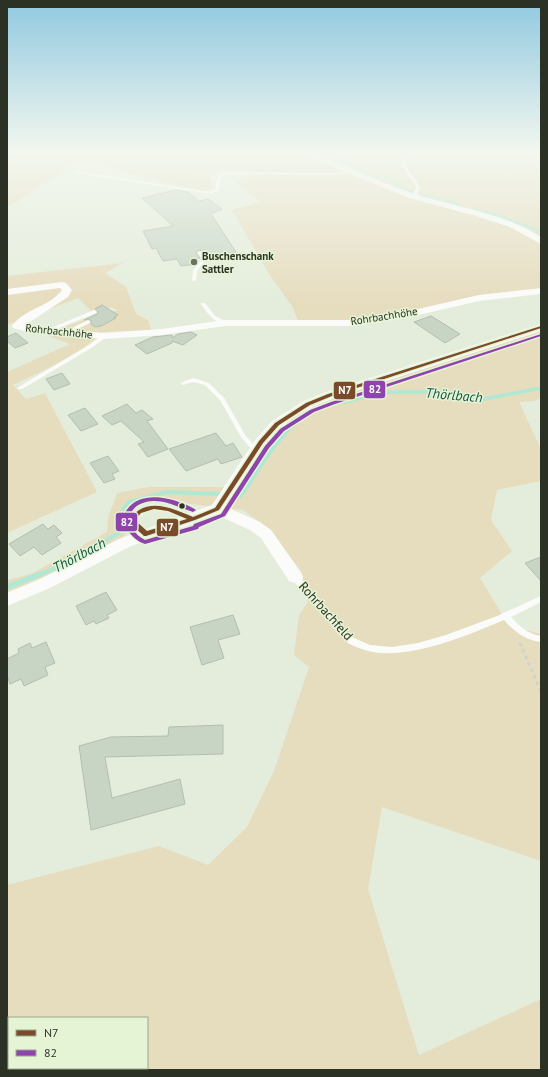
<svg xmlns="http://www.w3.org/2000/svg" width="548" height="1077" font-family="'PT Sans',sans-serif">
  <rect width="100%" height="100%" fill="#e4eddb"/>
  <path fill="#e6dcbe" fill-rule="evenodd" d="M7,154H541V294L481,300L370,323L300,326L292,306L269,274L232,210L260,202L233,180L266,173L221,171L210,175L213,188L206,191L183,187L80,161C55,176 32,193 7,208Z
    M123,263L105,273L126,287L136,314L148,320L151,330L103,332C78,356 44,370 13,385L26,399L45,393L97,492L7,533V372L70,344L51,337L61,328L84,320C99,329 101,326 116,318L114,317L118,315L113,312L117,310L111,307L107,309L102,305L91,311L78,298L7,325V276Z
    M541,331V398L534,401L519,402L541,449V481L497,490L491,520L512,551L480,578L509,626L541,634V861L382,807L368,889L419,1055L541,999V1070H7V885L159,846L208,865L247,827L274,771L309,667L294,655L299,615L308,602L302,573L272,531L243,510L155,500L129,508L121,521L126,535L56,572L7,592V580L31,574L107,532L108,518L117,493L148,487H240L259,455L278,429L301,412L343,395ZM9,1018H147V1068H9Z"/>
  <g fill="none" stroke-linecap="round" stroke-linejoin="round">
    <path stroke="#afe9d3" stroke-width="2.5" d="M320,154L335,157L367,175L390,178L397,185L413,192
      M422,195L451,201L465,209
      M472,210L485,212L541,231"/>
    <path stroke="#afe9d3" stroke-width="3.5" d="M347,401L391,392H446L484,399L541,388"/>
    <path stroke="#afe9d3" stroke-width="4" d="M241,496C262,465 281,427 316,409C326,403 341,403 352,400
      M35,576L54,569L119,533L117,518L129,502L167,492L220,494"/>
    <path stroke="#afe9d3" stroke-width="5.5" d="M7,587L38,575"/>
  </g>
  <path fill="#c8d5c5" stroke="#b4bdb1" d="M175,190L188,192L199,201L208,199L222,209L211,214L236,252L206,256L203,251L198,250L196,253L200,258L195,259L197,264L181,266L177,259L163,261L156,248L152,249L143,231L173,226L142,198Z
    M102,305L118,315L114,317L116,318L101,326L95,327L91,324V320H84L97,314L98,312L95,309Z
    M431,316L460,334L445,343L414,322Z
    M191,332L197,335L183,345L172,341V343L147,354L135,345L153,337L172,335V338L178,334Z
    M16,333L28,343L15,348L7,341V337Z
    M62,373L70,384L54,390L46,379Z
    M127,404L136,413L142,410L153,419L147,421L168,449L148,457L138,444L144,442L121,421L112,425L102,416Z
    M85,408L98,424L81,431L68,415Z
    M216,433L226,446L233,443L242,457L221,464L218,459L186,471L169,449Z
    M108,456L119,471L112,474L115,479L104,483L90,463Z
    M43,524L48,529L54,525L62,533L56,537L61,543L42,555L34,547L20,556L9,544Z
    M541,557V581L525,563Z
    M106,592L117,610L107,615L109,618L96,624L94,621L86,625L76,606Z
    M233,615L240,634L218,640L224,658L202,665L190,627Z
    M46,642L55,663L45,667L48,675L24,686L21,679L10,684L7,675V659L19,653L18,649L30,643L32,648Z
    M223,725V754L105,757L112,798L180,779L185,804L91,830L79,746L111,737L168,736L169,727Z"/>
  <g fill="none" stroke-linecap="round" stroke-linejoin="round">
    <path stroke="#d1d4ce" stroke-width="1.5" stroke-dasharray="1.5 1.5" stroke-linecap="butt" d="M159,154L214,173
      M529,154L541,156"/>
    <path stroke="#d1d4ce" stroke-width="3" stroke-dasharray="3.5 3.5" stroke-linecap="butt" d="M520,643L541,692"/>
    <path fill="#fbfcfa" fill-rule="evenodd" d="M410,154H414L405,160L406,166L420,187L416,197L414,198L412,197L416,187L402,166L401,160Z
      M76,171L204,191H212L216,189C216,179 215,175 225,172L335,173L351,171L353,172L335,175L225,174C218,177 221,183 219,190L213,193H204L75,173V171Z
      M198,252H202L206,259L197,271L196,280L194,281L192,280L193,271L202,259L198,253Z
      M201,303H205L215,316L227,322V324C215,324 207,313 201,304Z
      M94,310L97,312L96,313L49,332H45L44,331Z
      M88,320L90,321V323L69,333L67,334L64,332Z
      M104,334L106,335V337L93,347L22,389H18L17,388L89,345Z
      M193,378L209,383L224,398L245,435L259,451L258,452H254L241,437L220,400L205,385L193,382L183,385L180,383Z
      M154,504L172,507L195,517L196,519L193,521C172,514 155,499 137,520V522L149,534L148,536H144L132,525L130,519C136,510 143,506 154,504Z
      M295,574L298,575L352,637L370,645L392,647L418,643L446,635L497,616L541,596V602L511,617C520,627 528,634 541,636V642C525,640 515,632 504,620C466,636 399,665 359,648C354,646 349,644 345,641L292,579L291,577L292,575Z"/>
    <path fill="#fbfcfa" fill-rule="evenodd" d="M301,154H313C348,165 380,183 415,194C457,208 503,212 541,237V244L510,227L476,216L409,198Z
      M62,282L66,283L72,290L68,297L25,325L104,333L162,329L225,320H354L405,312L479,295L541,288V294L479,301L405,318L354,326H225L162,335L104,339L28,332L13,328L12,326C24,309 49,307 62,290L60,288L7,295V289Z
      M541,324V331L334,398C316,405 295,414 281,428C258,450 243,481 226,507L260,522L271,530L301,573L303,577L301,581L295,583L289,581L261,538L250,530L217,515L129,547L50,588L7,606V593L38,580L119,539L212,505L256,439L272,421L304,401L326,392Z"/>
    <defs>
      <path id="bus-1" d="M541,326V328L332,396L310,405L279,425L263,443L219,510L195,520L146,536H144L132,525L130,519C146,496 172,508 193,517L215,508L259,441L275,423L306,403L328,394ZM154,509L168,511L187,519L147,531L137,522L136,519L141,513Z"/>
      <path id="bus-2" d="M541,334V336L335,404L314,412L284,431L269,448L225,516L199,527L198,529L145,544C138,542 133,537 128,531C123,525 122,518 126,511C138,492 164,496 182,503C187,505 192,507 196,510L193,512C180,508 168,501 154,501C126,502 121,527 145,540L193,526L194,524L221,514L265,446L280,429L310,410L331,402Z"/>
    </defs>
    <use href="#bus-1" stroke="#e5f4d4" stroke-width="3"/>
    <use href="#bus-2" stroke="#e5f4d4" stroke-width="3"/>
    <use href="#bus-1" fill="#7a4b2a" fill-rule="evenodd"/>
    <use href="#bus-2" fill="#8e44ad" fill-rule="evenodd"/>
  </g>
  <linearGradient id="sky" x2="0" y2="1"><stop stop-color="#91c9e0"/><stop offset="0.5" stop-color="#f3f7ef"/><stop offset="1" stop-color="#f3f7ef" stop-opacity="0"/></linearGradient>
  <rect width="548" height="305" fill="url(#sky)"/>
  <circle fill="#6c7365" stroke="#e5f4d4" stroke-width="1.5" cx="194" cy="262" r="4"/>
  <circle fill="#2c3125" stroke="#e5f4d4" stroke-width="1.5" cx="182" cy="506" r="3.5"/>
  <g text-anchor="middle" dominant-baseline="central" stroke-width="3" stroke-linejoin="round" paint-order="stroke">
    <g font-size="11" font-weight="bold" fill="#2c3125" stroke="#e5f4d4" text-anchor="start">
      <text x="202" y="256">Buschenschank<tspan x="202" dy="13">Sattler</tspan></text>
    </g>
    <g font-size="11" fill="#2c3125" stroke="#e5f4d4">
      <text transform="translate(384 316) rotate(-9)">Rohrbachhöhe</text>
      <text transform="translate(59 331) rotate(6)">Rohrbachhöhe</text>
    </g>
    <g font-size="13" fill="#2c3125" stroke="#e5f4d4">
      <text transform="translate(326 611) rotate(48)">Rohrbachfeld</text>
    </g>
    <g font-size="14" font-style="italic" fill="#125444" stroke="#e5f4d4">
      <text transform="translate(454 395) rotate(5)">Thörlbach</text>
      <text transform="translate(79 555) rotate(-28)">Thörlbach</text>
    </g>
  </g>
  <g stroke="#e5f4d4" stroke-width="1.5">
    <rect x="363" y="380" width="23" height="19" rx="4" fill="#8e44ad"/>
    <rect x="333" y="381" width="23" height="19" rx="4" fill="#7a4b2a"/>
    <rect x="115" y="512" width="23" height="20" rx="4" fill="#8e44ad"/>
    <rect x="156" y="518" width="23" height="19" rx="4" fill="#7a4b2a"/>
  </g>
  <g font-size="11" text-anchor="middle" font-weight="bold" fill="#fff">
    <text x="375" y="393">82</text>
    <text x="345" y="394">N7</text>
    <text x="127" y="526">82</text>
    <text x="167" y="531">N7</text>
  </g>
  <rect width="548" height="1077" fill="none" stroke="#2c3125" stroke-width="16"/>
  <rect x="8" y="1017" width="140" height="52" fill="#e5f4d4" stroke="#9ba68e"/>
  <rect x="16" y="1030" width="20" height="6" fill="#7a4b2a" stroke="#9ba68e"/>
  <text x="44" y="1037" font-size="12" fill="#2c3125">N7</text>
  <rect x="16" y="1050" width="20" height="6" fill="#8e44ad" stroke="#9ba68e"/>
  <text x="44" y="1057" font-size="12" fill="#2c3125">82</text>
</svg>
